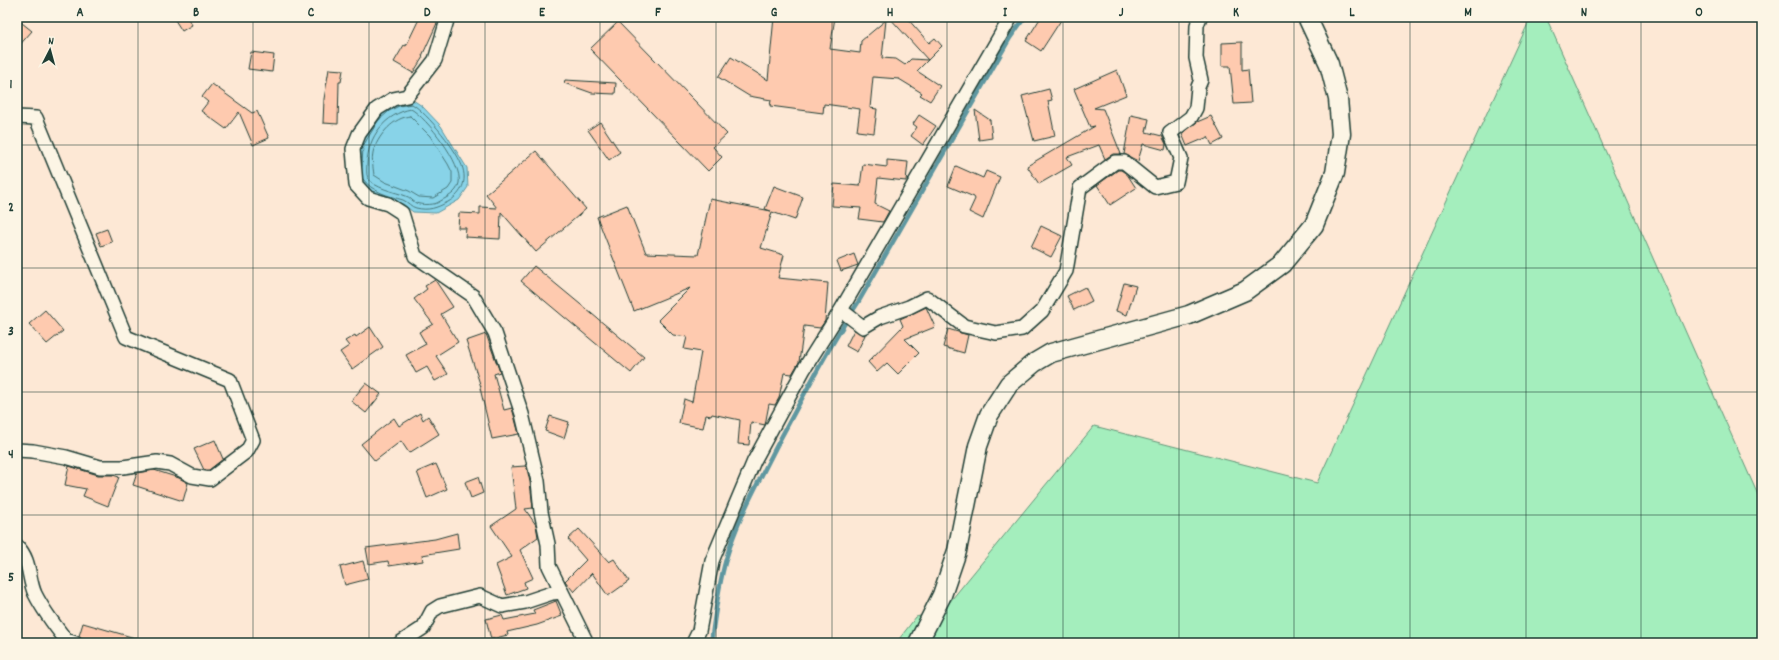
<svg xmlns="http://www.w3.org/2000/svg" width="1779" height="660" font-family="Dekko,sans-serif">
  <rect width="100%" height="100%" fill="#fde8d5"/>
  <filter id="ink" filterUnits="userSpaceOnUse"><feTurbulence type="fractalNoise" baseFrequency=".025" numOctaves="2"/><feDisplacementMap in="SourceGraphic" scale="8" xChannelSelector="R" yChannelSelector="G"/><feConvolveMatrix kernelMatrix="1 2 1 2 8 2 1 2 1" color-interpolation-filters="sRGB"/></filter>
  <g filter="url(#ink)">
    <path fill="#a4eebd" stroke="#629678" d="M1531,17H1546L1762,504V643H896L916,617L943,610L1094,426L1317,483Z"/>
    <path fill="#88d3e8" stroke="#5e97a0" d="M413,100L422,106L441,126L467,168L468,187L459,200L436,213L413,212L403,204L390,201L364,188L359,180L360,144L375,119L387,108L398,103Z"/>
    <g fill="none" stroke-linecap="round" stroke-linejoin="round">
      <path stroke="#49797c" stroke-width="1" d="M411,109C427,118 463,164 459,183C457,194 445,198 437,203C432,205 421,205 416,203C412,201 410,197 406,196C396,192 373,188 368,178C366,174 367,168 367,163C368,137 385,114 411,109Z
        M410,116L430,136L448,164L452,172V183L448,189L433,198L419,197L409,191L385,182L374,175C373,167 371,157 374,149C380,134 393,118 410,116Z
        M362,166L363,146L378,121L389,111L399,106L412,104C427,113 459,152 463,169C467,184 460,195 448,202C436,208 429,211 416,208C411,207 408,202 403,200C389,196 372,192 363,179"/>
      <path stroke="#5e97a0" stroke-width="4.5" d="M711,643C715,615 718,587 726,559C737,520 757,485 775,449C802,398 828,348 859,301L1010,38L1025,17"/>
    </g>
    <path fill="#fecaaf" stroke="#1f3d34" d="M173,17H187L192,25L182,31Z
      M420,17H429L438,21L422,56L423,57L413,73L394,62L404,45L406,46Z
      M774,17H835L830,49L860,53L861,41L886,20L882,58L896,59L905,65L911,59L928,60L917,71L940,86L930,101L920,95L922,93L899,79L873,77L870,108L877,109L874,133L857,131L860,109L824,104L823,113L770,106L771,100L749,96L718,77L731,57L768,80Z
      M889,17H906L929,43L935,38L942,46L928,60Z
      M1041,17H1063L1041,51L1026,41Z
      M17,19L32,31L17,48Z
      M618,22L727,134L713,147L722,157L708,171L590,49Z
      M1242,42V70L1248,69L1251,103L1234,104L1230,66H1222V43Z
      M251,52L274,55L272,72L248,69Z
      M329,69L343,70L341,82H339L338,124L323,123L324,99Z
      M1117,70L1126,95L1094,108L1103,109L1121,154H1113L1105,159L1099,145L1067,157L1072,165L1039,184L1027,166L1095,126L1090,127L1074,89Z
      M565,80L616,83L615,94L592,93L564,83Z
      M212,84L252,113L257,111L269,138L253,145L239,112L226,129L201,111L208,102L202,97Z
      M1049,89L1052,100L1048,101L1055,136L1034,141L1022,96Z
      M975,110L990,120L992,138L979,140Z
      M919,115L936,126L923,145L911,136L917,127L913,124Z
      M1131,115L1149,119L1146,132L1162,136L1166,144L1165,150L1143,144L1138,161L1124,154Z
      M1211,116L1223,139L1212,145L1208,137L1187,146L1182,134L1197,122Z
      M600,122L620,152L609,160L588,130Z
      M536,151L586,209L536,252L501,212L500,239L465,237L466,228H458L459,213L480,214V207L497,208L486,194Z
      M887,160L908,162L906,181L878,178L875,204L889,211L883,222L859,219L861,208L832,206L834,184L860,186L863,164L887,167Z
      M956,166L983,178L986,171L1000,177L983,219L969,212L975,199L974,197L948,186Z
      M1118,170H1121L1127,174L1136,188L1110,205L1097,185Z
      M774,186L803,197L795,220L772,212L761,248L784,255L778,278L828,283L825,321L820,328L804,326L799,362L792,374L784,373L779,398L775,405L769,404L765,425L751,422L749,445L738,444L740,420L712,414L711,416L706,415L703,428L679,423L684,399L692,402L701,352L684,349L687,337L673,335L658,320L690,288L634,311L597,217L627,205L646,253L698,255L710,199L771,211L765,209Z
      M1041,226L1062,236L1051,257L1031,247Z
      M107,229L112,242L101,246L96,233Z
      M854,254L858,265L841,271L837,261Z
      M534,266L644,357L631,373L521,281Z
      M435,280L453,307L441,314L458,342L436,356L448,374L435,381L427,367L416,373L406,355L426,344L419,332L433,324L414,299L427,289L425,286Z
      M1124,283L1136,286L1127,315L1116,311Z
      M1085,287L1092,301L1074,310L1067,296Z
      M926,307L935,327L905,339L919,353L898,374L887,363L877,372L868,362L903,326L900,319Z
      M45,310L63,331L47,344L29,324Z
      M370,327L383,347L352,369L340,352L349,346L345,341L355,335L356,337Z
      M948,329L968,335L964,353L943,347Z
      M854,330L865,335L857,352L846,346Z
      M486,334L500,372L494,374L504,410L512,408L519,434L492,439L480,388L481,387L466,341Z
      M366,383L381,394L366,413L351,401Z
      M420,413L423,420L428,416L439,434L409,453L401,441L375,461L361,444L394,418L399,426Z
      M550,416L569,422L564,438L545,431Z
      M215,440L223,459L209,470H204L194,449Z
      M436,464L447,489L427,498L417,472Z
      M526,464L530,482L533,508L525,509L536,525L538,537L520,550L533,578L524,582L526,588L507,595L496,565L512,557L491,526L516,509L511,467L525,466Z
      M69,466L98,475H113L119,477L108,506L83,496L86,489L65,485Z
      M154,470L179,478L188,483L183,501L133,485L137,473Z
      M478,477L483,493L471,498L465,482Z
      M579,529L609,562L614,559L629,581L608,596L592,573L574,592L565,581L586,560L568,539Z
      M457,533L459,549L422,555L423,561L389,566L388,561L369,564L366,548L435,539Z
      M363,561L368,579L345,585L340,567Z
      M556,601L562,616L537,625L507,632L508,635L491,639L486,619L502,615L504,620L535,614L533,610Z
      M83,623L142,640L141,643H96L82,639L79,636Z"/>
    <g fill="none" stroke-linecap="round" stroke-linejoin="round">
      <defs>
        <path id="street" d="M448,17L435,60L407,96L393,99L377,109L359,134L353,149L356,185L368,198L388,204L402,213L415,256L473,296L495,333L522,414L538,481L541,512L548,544L549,566L587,643
          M17,117L36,118L126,337L230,380L253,440L247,451L210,479L192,476L170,464L157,462L123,467H100L66,457L33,451L17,450
          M841,310L863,327L880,317L909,307L927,298L964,326L996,333L1022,329L1042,311L1066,271L1080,188L1115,162H1124L1155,187L1176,182L1181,158L1170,133L1191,117L1196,108L1198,87L1201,80L1196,58L1197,25L1200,17
          M17,546C31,560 28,579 35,594C43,610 55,626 66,640L75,643
          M400,643L423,628L432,611L440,606L480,596L502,606L525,602L552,593L562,592
          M693,643L699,631L712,561L754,461L804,369L841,310L1011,17"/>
        <path id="secondary" d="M918,643L942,595L957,551L978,446L989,415L1009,384L1034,363L1051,353L1189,315L1245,291L1282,264L1314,225L1335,173L1341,134L1338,99L1329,64L1307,17"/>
      </defs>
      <use href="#street" stroke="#1f3d34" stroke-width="16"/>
      <use href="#secondary" stroke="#1f3d34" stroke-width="21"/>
      <use href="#street" stroke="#fcf5e5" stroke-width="13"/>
      <use href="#secondary" stroke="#fcf5e5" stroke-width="18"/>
    </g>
  </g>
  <path fill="none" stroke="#1f3d34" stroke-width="1" stroke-opacity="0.55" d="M138,17V643M253,17V643M369,17V643M485,17V643M600,17V643M716,17V643M832,17V643M947,17V643M1063,17V643M1179,17V643M1294,17V643M1410,17V643M1526,17V643M1641,17V643M17,145H1762M17,268H1762M17,392H1762M17,515H1762"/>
  <rect width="1779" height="660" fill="none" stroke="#fcf5e5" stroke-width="44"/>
  <g transform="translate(50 50) rotate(6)" stroke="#fcf5e5" stroke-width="3" paint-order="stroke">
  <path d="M0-3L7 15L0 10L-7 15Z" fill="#1f3d34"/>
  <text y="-6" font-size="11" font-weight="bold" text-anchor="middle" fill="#1f3d34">N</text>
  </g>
  <rect x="22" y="22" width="1735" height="616" fill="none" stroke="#1f3d34" stroke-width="1.5"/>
  <g font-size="13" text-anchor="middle" font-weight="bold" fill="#1f3d34">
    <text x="80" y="16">A</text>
    <text x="196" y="16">B</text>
    <text x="311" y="16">C</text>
    <text x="427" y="16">D</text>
    <text x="542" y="16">E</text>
    <text x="658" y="16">F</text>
    <text x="774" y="16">G</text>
    <text x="890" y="16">H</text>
    <text x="1005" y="16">I</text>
    <text x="1121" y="16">J</text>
    <text x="1236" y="16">K</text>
    <text x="1352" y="16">L</text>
    <text x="1468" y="16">M</text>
    <text x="1584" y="16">N</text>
    <text x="1699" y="16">O</text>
    <text x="11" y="88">1</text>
    <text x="11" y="211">2</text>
    <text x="11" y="335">3</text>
    <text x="11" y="458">4</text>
    <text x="11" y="581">5</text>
  </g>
</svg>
